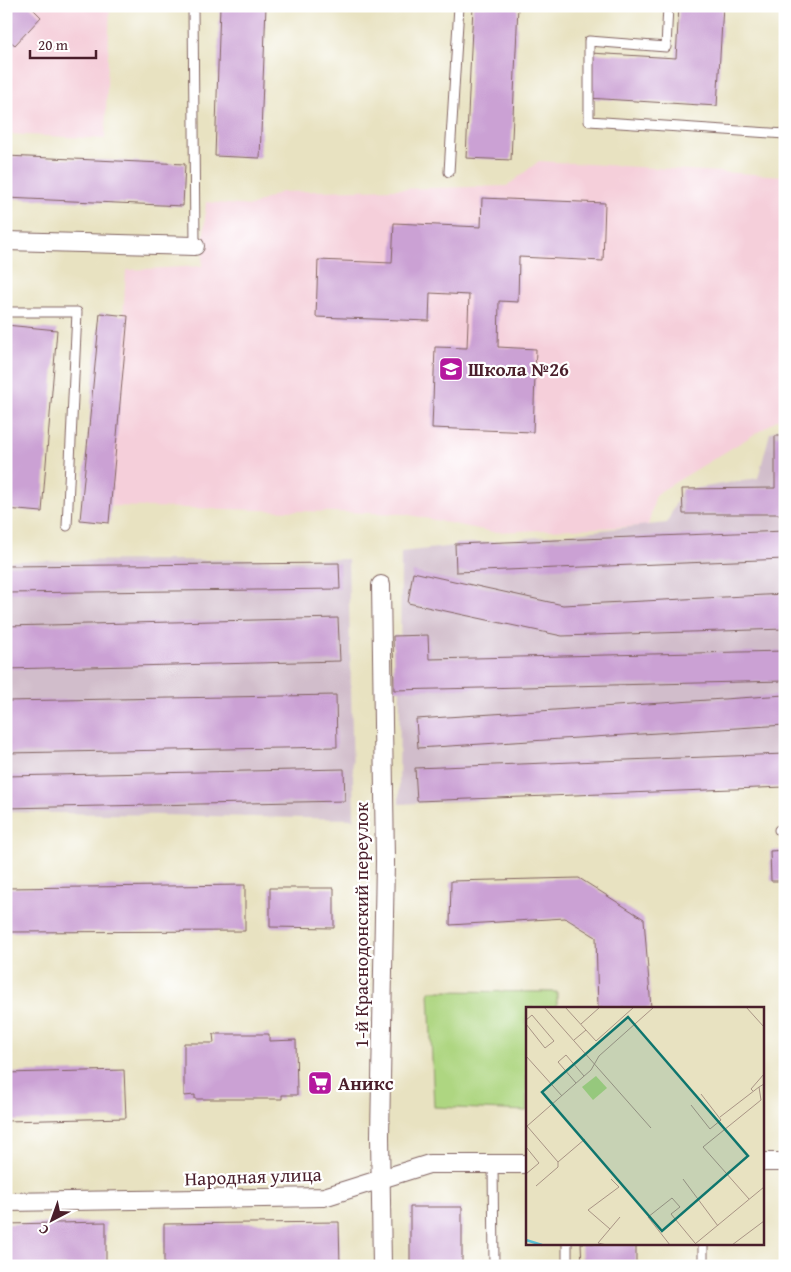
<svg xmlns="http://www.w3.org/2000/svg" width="791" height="1272" font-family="'Gentium Book Plus',serif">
  <rect width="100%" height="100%" fill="#fff"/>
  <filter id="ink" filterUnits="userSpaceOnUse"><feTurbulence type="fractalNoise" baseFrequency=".02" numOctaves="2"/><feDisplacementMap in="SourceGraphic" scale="10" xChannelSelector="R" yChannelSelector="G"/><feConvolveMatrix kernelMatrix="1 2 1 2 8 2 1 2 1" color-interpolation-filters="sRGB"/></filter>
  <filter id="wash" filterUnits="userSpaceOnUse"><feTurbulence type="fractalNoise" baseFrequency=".0096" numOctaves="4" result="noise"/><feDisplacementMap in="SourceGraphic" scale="20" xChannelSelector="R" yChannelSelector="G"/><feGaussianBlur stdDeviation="1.12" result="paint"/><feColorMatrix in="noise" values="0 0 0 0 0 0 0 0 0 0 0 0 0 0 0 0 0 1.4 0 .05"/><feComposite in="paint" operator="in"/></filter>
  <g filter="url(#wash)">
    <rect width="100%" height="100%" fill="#e8e2c1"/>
    <path fill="#f5cfda" d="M6,6H110L105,139L6,134Z
      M539,161L785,176V321L780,417L768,426L656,494L648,526L493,532L405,514L111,506L126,270L202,266L206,202L251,206L281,192L507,186Z"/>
    <path fill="#d1bdcb" d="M785,425V786L399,804L401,552L667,523L681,491L758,478L770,433Z
      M348,559L354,819L6,812V561Z"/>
    <path fill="#aed681" stroke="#7c7a56" d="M429,991L557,992V1008H527V1111L434,1107Z"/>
    <g id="blocks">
      <path fill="#cba1d4" d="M6,6H30L41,17L15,45L6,38Z
        M220,6H266L260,158L215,156Z
        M473,6H518L511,160L466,158Z
        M679,6H723L717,106L587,98L590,53L676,58Z
        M6,156L185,164L183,206L6,198Z
        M482,198L605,203L603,261L519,257L518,302L499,301L498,347L536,349L533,432L432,428L435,347L467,348L469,295L430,293L429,321L316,317L318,260L392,263L394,223L481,227Z
        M100,313L128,316L109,523L80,520Z
        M6,325L57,330L42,512L6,509Z
        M775,436H785V514H683L682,489L775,488Z
        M785,531V559L456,572L455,544Z
        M339,563L340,589L6,593V566Z
        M413,572L563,605L785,594V629L562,636L408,603Z
        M338,618L340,661L6,669V626Z
        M428,635L429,659L785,651V681L394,690L393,636Z
        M336,695L337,747L6,753V701Z
        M785,695V725L418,748L416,719Z
        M785,754V787L417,801L415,768Z
        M344,769L345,801L6,808V776Z
        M785,850V881H771L770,851Z
        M579,878L644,919L651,1008H598L596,937L565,918L450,925L451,881Z
        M245,885V931L6,932V888Z
        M270,888H334V928L270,927Z
        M213,1034H269V1041L296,1040L297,1095H282V1099H195V1095L184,1096V1043H214Z
        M124,1070L126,1118L6,1121V1073Z
        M410,1207H462V1266H410Z
        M106,1222V1266H6V1224Z
        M339,1222L340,1266H164V1224Z
        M581,1243H636V1266H582Z"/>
    </g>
  </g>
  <g filter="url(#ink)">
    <use href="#blocks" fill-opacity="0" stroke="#816360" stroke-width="1"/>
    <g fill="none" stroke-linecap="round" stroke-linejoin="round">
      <defs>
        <path id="service" d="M193,6L195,246
          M668,6L666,47L589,41V121L785,134
          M449,172L459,6
          M6,312H77L67,526
          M779,830H785
          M493,1164L494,1266
          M703,1243V1266
          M567,1266V1243"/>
        <path id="minor" d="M6,241L195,246
          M381,585L385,861L380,1136L382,1266
          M762,1162H785
          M6,1202L324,1197L429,1164H527"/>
      </defs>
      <use href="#service" stroke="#816360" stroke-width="11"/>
      <use href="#minor" stroke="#816360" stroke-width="20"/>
      <use href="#service" stroke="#fff" stroke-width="9"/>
      <use href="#minor" stroke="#fff" stroke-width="18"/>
    </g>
  </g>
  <defs>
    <symbol id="school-square" viewBox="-11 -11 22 22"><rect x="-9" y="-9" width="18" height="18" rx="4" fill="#b5179e" stroke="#fff"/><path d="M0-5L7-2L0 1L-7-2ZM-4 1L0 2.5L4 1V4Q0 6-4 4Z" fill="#fff"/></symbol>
    <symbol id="supermarket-square" viewBox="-11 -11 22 22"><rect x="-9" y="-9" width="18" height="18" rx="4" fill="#b5179e" stroke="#fff"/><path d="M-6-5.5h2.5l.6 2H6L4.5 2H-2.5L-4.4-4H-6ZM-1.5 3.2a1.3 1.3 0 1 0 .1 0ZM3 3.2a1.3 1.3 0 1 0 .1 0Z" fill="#fff"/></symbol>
  </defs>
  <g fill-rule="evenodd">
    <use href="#school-square" x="437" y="355" width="28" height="28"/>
    <use href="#supermarket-square" x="306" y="1069" width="28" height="28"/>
  </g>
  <g text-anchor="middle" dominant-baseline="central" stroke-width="4.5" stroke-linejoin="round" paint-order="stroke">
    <g font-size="19" font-weight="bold" fill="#4a1f2b" stroke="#fff" text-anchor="start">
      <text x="468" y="369">Школа №26</text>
      <text x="338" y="1083">Аникс</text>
    </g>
    <g font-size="19" fill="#4a1f2b" stroke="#fff">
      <text transform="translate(361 925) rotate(-90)">1-й Краснодонский переулок</text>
      <text transform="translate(253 1176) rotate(-2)">Народная улица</text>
    </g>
  </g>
  <g transform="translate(526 1007)">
    <rect width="238" height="238" fill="#e8e2c1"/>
    <path d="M70,69L81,81L67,93L56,80Z" fill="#aed681"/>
    <path fill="none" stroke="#59c1d6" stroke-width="2.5" d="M0,233L16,238"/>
    <path fill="none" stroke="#a99485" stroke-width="1" d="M18,0L125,121M39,0L70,34L108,0M220,0L238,20M0,13L6,8L28,34L19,41L0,17M55,17L74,0M48,33L60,23M0,49L36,89M50,76L32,55L40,48L58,69M227,84L225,82L238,67M165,98L184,122L195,113L175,87M194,110L233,80M1,119L32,155V160L10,179M0,120L65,63L73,49L128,0M0,140L13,156L0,167M32,155L59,132M157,172L192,219M223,192L177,140L235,93L233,80L238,77M84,222L62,203L93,180L85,172M169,237L238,180M81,238L72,236L94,210M144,238L122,210L146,191L154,200L145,207L169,236M206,238L238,214"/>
    <path fill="#0f766e" fill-opacity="0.15" stroke="#0f766e" stroke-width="2.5" d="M102,10L222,149L136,224L16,85Z"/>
    <rect width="238" height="238" fill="none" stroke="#4a1f2b" stroke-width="2.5"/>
  </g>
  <rect width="791" height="1272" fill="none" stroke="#fff" stroke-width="25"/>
  <g transform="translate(52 1220) rotate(221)" stroke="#ffffff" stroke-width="4" paint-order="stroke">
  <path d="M0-4L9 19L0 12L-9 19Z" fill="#4a1f2b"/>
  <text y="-8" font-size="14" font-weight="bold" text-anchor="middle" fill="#4a1f2b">С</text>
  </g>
  <path d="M30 50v8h66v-8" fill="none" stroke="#4a1f2b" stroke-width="2.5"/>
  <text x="38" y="50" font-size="15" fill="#4a1f2b" stroke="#ffffff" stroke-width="4" paint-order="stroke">20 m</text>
</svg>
